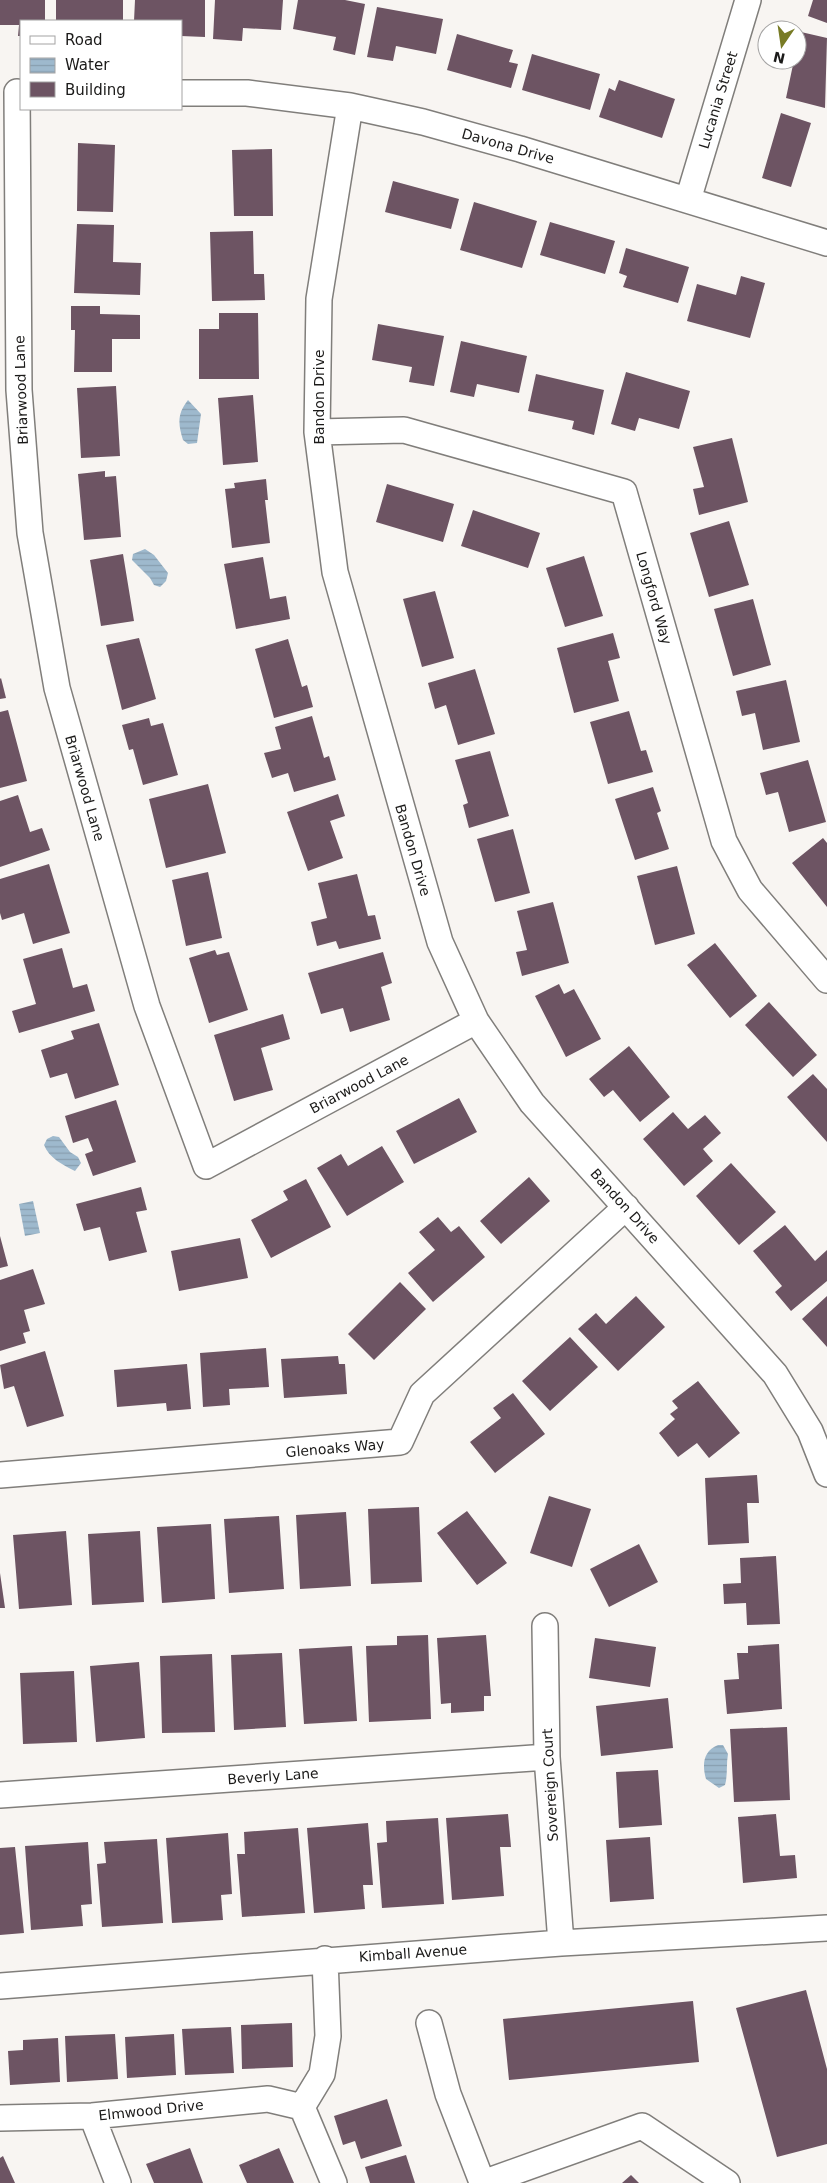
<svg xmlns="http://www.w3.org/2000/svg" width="827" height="2183" font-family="'DejaVu Sans',sans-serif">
  <defs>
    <pattern id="water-rules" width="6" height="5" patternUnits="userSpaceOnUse" patternTransform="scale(1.25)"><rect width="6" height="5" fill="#9eb9cd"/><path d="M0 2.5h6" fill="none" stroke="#889eaf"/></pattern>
  </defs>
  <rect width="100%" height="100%" fill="#f8f5f2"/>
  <path fill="url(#water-rules)" d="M188,400L201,414L197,443L188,444L183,440C178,424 177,414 188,400Z
    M145,549L154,555L168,573L166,581L160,587L154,585L150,578L132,560L133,554Z
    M53,1136L59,1137L70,1152L78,1157L81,1163L75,1171C63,1165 49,1158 44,1145L47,1139Z
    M33,1201L40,1233L25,1236L19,1204Z
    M718,1745H723L728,1754C726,1764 728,1775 725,1785L719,1788L706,1779C702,1765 703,1751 718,1745Z"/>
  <path fill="#6d5463" d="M0,0H45V21H21V36H18L19,25H0Z
    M56,0H123V21H56Z
    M135,0H205V37L181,36V21H134Z
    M215,0H283L281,30L243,28L242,41L213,39Z
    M298,0H345L365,4L355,55L333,50L336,37L293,29Z
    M813,0H827V23L808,16Z
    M377,7L443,19L436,54L396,46L393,61L367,57Z
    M801,32L827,38L825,108L786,98L794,60H797Z
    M457,34L513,50L509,62L518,64L511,88L447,70Z
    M532,54L600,74L590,110L522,90Z
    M619,80L675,99L662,138L599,117L609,88L615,91Z
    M781,113L811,123L791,187L762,178Z
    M78,143L115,145L113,212L77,211Z
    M272,149L273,216H234L232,150Z
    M393,181L459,199L451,229L385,212Z
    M474,202L537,221L522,268L460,250Z
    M550,222L615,241L605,274L540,255Z
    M77,224L114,225L113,262L141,263L140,295L74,293Z
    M253,231L254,274H264L265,300L212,301L210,232Z
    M626,248L689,267L678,303L623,287L627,276L619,273Z
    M741,276L765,283L750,338L687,321L697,284L736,295Z
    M71,306H100V314L140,315V339H112V372H74L75,330H71Z
    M219,313H258L259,379H199V329H219Z
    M378,324L444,336L434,386L409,382L412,367L372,360Z
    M461,341L527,356L519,393L477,384L474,397L450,392Z
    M626,372L690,391L679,429L639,418L635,431L611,424Z
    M536,374L604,390L594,435L572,429L574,421L528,411Z
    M116,386L120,456L81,458L77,388Z
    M253,395L258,462L223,465L218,398Z
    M732,438L748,502L699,515L693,489L704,487L693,447Z
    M105,471V477L116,476L121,537L84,540L78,474Z
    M266,479L268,500H265L270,543L232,548L225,489L235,488L234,483Z
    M387,484L454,504L443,542L376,522Z
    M473,510L540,533L528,568L461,546Z
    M729,521L749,585L709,597L690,533Z
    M123,554L134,621L101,626L90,560Z
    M584,556L603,616L565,627L546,568Z
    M263,557L270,599L286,596L290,619L236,629L224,564Z
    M435,591L454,658L422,667L403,599Z
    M753,599L771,665L733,676L714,609Z
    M613,633L620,658L608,661L619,701L574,713L557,648Z
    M139,638L156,699L122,710L106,645Z
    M288,639L302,687L307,685L313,707L274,718L255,649Z
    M475,669L495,734L458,745L446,705L435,709L428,683Z
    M1,678L6,698L0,699V679Z
    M786,680L800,742L763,750L755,713L742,716L736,691Z
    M8,710L27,781L0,788V712Z
    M629,711L641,751L646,750L653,772L608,784L590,722Z
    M312,716L324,758L329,756L336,780L294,792L288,773L272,778L264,753L281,749L275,727Z
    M149,718L151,726L163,723L178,775L143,785L133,749L129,750L122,725Z
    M490,751L509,816L469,828L463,805L468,803L455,760Z
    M808,760L826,822L789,832L778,792L766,795L760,773Z
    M208,784L226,853L166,868L149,799Z
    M653,787L661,811L657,813L669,849L635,860L615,799Z
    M338,794L345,816L330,821L343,858L308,871L287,812Z
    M18,795L30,832L42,828L50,850L0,867V801Z
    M513,829L530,893L495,902L477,839Z
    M823,838L827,843V907L792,863Z
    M49,864L70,933L33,944L24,913L2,920L0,913V879Z
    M677,866L695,934L655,945L637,876Z
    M208,872L222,938L186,946L172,880Z
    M357,874L368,916L375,915L381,939L339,949L336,941L317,946L311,922L327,918L318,883Z
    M553,902L569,963L522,976L516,952L527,950L517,911Z
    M715,943L757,996L730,1018L687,965Z
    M62,948L73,988L87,984L95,1011L19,1033L12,1011L36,1004L23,959Z
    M215,950L217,955L229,952L248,1010L209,1023L189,958Z
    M383,952L392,983L381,987L390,1020L350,1032L343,1008L321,1014L308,973Z
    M559,984L564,994L574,989L601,1039L566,1057L535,996Z
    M769,1002L817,1055L793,1077L745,1025Z
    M283,1014L290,1039L261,1048L273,1090L234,1101L214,1035Z
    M99,1023L119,1085L75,1099L67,1073L50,1078L41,1050L74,1039L71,1031Z
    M629,1046L670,1097L640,1122L613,1090L604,1097L589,1079Z
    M813,1074L827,1089V1142L787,1097Z
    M459,1098L477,1132L414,1164L396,1131Z
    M116,1100L136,1162L93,1176L85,1154L93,1151L88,1138L73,1143L65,1116Z
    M673,1112L688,1129L705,1115L721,1133L703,1149L713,1161L684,1186L643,1139Z
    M382,1146L404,1182L347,1216L317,1168L341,1154L348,1166Z
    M731,1163L776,1212L739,1245L696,1196Z
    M529,1177L550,1201L501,1244L480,1221Z
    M306,1179L331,1227L271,1258L251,1220L288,1200L283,1191Z
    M141,1187L147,1210L136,1212L147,1252L109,1261L100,1227L84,1231L76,1204Z
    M438,1217L451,1232L459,1226L485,1257L433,1302L408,1273L435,1250L419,1232Z
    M785,1225L815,1261L827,1250V1281L791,1311L775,1292L782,1286L753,1251Z
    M0,1236L8,1266L0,1268Z
    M240,1238L248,1278L179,1291L171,1251Z
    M33,1269L45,1304L24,1310L30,1331L23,1333L26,1343L0,1351V1280Z
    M400,1282L426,1309L374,1360L348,1334Z
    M636,1296L665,1327L618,1371L578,1329L596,1313L606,1324Z
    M827,1296V1347L802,1319Z
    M570,1337L598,1367L550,1411L522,1381Z
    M266,1348L269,1387L229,1389L230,1405L203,1407L200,1353Z
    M45,1351L64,1416L27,1427L14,1386L4,1389L0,1365Z
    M338,1356L339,1364H345L347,1394L284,1398L281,1359Z
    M187,1364L191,1409L167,1411L166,1403L117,1407L114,1370Z
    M698,1381L740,1433L709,1458L697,1443L678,1457L659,1433L675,1419L670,1414L678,1408L672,1401Z
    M513,1393L545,1434L495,1473L470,1442L501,1418L493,1408Z
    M757,1475L759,1503H747L749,1543L708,1545L705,1478Z
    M549,1496L591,1509L572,1567L530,1553Z
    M419,1507L422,1582L371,1584L368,1509Z
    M467,1511L507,1563L477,1585L437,1533Z
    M346,1512L351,1586L300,1589L296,1515Z
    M279,1516L284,1589L229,1593L224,1519Z
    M211,1524L215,1599L162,1603L157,1527Z
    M66,1531L72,1605L19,1609L13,1535Z
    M140,1531L144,1602L92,1605L88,1534Z
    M639,1544L658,1582L609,1607L590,1569Z
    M776,1556L780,1624L747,1625L746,1603L724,1604L723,1584L741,1583L740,1558Z
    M0,1573L5,1608H0Z
    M428,1635L431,1719L369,1722L366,1646L397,1645V1636Z
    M486,1635L491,1696H484V1711L451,1713V1703L441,1704L437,1638Z
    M595,1638L656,1647L650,1687L589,1678Z
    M779,1644L782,1709L727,1714L724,1680L739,1679L737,1653H748V1646Z
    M352,1646L357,1721L304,1724L299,1649Z
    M282,1653L286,1727L234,1730L231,1655Z
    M212,1654L215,1732L162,1733L160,1656Z
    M139,1662L145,1738L96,1742L90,1666Z
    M74,1671L77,1742L23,1744L20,1673Z
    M668,1698L673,1748L601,1756L596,1706Z
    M787,1727L790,1800L734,1802L730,1729Z
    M658,1770L662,1825L619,1828L616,1772Z
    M508,1814L511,1847H500L504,1896L452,1900L446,1818Z
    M776,1814L780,1856L795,1855L797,1878L743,1883L738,1817Z
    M438,1818L444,1904L382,1908L377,1843L387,1842L386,1821Z
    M368,1823L373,1885H363L365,1909L314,1913L307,1828Z
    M298,1828L305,1913L242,1917L237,1854H245L244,1832Z
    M228,1833L232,1894L221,1895L223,1920L172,1923L166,1838Z
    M650,1837L654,1899L610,1902L606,1840Z
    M157,1839L163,1923L102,1927L97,1864L106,1863L104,1842Z
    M88,1842L92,1904L81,1905L83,1926L31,1930L25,1846Z
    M15,1847L24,1933L0,1935V1848Z
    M806,1990L827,2069V2144L777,2157L736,2008Z
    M693,2001L699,2062L509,2080L503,2019Z
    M292,2023L293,2067L242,2069L241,2025Z
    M231,2027L234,2073L185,2075L182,2029Z
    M115,2034L118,2079L67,2082L65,2036Z
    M174,2034L176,2075L127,2078L125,2037Z
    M58,2038L60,2082L10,2085L8,2051L23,2050V2040Z
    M387,2099L402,2146L361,2159L355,2141L343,2145L334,2116Z
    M190,2148L203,2183H154L146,2164Z
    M279,2148L294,2183H247L239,2165Z
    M406,2155L415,2183H370L365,2167Z
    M3,2156L15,2183H0V2158Z
    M631,2175L639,2183H622Z"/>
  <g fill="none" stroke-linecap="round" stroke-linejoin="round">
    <defs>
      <path id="minor" d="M17,92L19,390L30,533L57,688L147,1006L206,1166L476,1021
        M181,93H247L350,106L423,122L520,149L827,243
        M350,106L319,299L317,432L335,572L440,942L476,1021L532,1103L775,1374L810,1431L827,1474
        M688,200L748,0
        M317,432L404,430L624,492L724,841L750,890L827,980
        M0,1475L400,1442L422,1394L626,1207
        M545,1626L547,1757L561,1943
        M0,1795L547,1757
        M0,1986L561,1943L827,1928
        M429,2023L448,2094L482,2182
        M302,2107L322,2074L328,2036L325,1959
        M92,2116L118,2183
        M0,2118L92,2116L268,2099L302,2107L334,2183
        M483,2183L642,2126L727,2183"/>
    </defs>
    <use href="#minor" stroke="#807e7b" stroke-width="28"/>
    <use href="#minor" stroke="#fff" stroke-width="25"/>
  </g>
  <g text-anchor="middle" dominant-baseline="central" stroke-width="5" stroke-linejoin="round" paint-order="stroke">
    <g font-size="14" fill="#1b1a19" stroke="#fff">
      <text transform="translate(718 100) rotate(-73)">Lucania Street</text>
      <text transform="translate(508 146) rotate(16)">Davona Drive</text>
      <text transform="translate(21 390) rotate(-92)">Briarwood Lane</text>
      <text transform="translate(319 397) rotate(-90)">Bandon Drive</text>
      <text transform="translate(654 598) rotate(74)">Longford Way</text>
      <text transform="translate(85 788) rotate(74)">Briarwood Lane</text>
      <text transform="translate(413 850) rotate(74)">Bandon Drive</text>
      <text transform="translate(359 1084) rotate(-28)">Briarwood Lane</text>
      <text transform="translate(625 1206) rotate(48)">Bandon Drive</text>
      <text transform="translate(335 1448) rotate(-5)">Glenoaks Way</text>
      <text transform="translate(273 1776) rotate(-4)">Beverly Lane</text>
      <text transform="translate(550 1785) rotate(-93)">Sovereign Court</text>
      <text transform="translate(413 1953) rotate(-4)">Kimball Avenue</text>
      <text transform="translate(151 2110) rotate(-6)">Elmwood Drive</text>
    </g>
  </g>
  <rect x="20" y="20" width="162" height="90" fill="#ffffff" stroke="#a4a3a3"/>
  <rect x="30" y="36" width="25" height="8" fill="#ffffff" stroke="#a4a3a3"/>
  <text x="65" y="45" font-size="15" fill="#1b1a19">Road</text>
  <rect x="30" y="58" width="25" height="15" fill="url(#water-rules)" stroke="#a4a3a3"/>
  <text x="65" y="70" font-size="15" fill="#1b1a19">Water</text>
  <rect x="30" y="82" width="25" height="15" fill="#6d5463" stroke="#a4a3a3"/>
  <text x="65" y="95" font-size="15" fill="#1b1a19">Building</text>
  <g transform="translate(782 45) rotate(193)"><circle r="24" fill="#ffffff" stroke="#a4a3a3"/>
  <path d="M0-4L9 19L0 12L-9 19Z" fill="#787b25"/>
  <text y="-8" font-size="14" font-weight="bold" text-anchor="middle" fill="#1b1a19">N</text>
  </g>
</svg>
